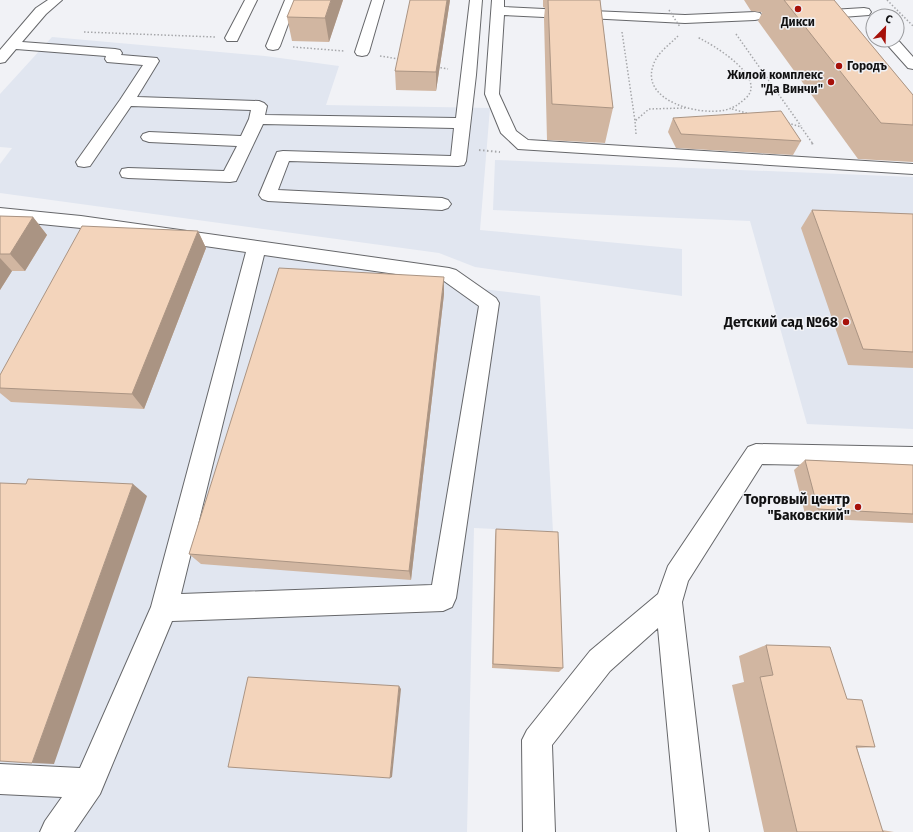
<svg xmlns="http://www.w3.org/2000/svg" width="913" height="832" font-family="'Fira Sans',sans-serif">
  <rect width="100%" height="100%" fill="#f1f2f6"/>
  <path fill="#e1e6f0" d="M52,37L265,56L339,66L326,105L490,108L480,230L682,249V296L475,267L439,253L0,193V164L12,148L0,147V94Z
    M495,160L913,177V429L807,424L750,221L493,210Z
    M0,212L434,266L474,288L540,296L553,532L474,528L467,832H0Z"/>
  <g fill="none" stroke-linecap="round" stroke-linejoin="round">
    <defs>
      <path id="minor" d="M48,0H62L46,14L22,42L115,49L120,50L122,53L121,55L157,58L159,61L137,97L259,101L264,103L267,106L265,115L456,118L470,0H482L476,75L466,161L464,165L458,166L289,161L278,190L442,198L448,200L451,204L448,208L442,210L268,201L262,199L259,195L277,152L283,151L451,156L454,128L263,124L236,181L230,182L128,178L122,177L120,173L122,169L128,168L224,171L237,146L149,142L143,140L141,137L143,134L149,132L241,136L249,119L251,110L131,106L90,166L84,167L78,166L76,162L120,100L143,65L107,62L105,59L106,56L16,49L5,62L0,63V50L36,8Z
        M245,0H257L237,41H227L225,38Z
        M285,0H297L280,46L278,49L273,50L268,49L266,46Z
        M372,0H384L369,52L367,55L362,56L357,55L355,52Z
        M492,0H504V7L544,9L549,10L551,13L549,16L544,17L504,15L499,94L516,131L528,140L913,164V174L518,149L501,133L485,94Z
        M864,8L869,9L871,12L869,15L815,19L810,18L808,15L810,12L815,11Z
        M592,11L685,15L755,12L760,13L762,16L760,19L755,20L685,23L587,18L585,15L587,12Z
        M897,39L913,57V69L908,68L883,40Z
        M0,208L81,216L449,268L456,270L496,298L499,303L456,598L452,607L443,611L172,621L100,794L74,832H40L45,821L62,797L0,794V764L80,768L151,607L246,252L81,228L0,220ZM264,255L444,281L479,306L432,585L181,594Z
        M756,444L913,447V467L762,464L688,581L682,602L709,832H677L658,628L610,671L552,745L555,832H523L522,740L527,730L590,651L658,594L668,566L748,447Z"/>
    </defs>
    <use href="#minor" stroke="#66676a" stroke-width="2"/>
    <path stroke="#a6a7aa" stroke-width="1.5" stroke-dasharray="1.5 2" stroke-linecap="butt" d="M887,0L913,26
      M84,32L215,37
      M622,32L635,121
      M736,34L801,126
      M678,36C669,45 656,54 653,66C641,101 699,116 725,110C734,108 739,104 746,98C768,77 712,44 697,37
      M293,47L344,51
      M380,56L399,59
      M437,67L448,69
      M732,109L750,114
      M788,123L801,127L813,144
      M636,134L635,121L649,109L685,108"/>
    <path stroke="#a6a7aa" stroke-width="2" stroke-dasharray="1.5 2.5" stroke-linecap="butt" d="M812,143L813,145
      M479,150L500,152"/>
    <use href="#minor" fill="#fff" fill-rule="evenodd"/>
    <path stroke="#a6a7aa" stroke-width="1.5" stroke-dasharray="1.5 2" stroke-linecap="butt" d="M669,10L680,27"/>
  </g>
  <path fill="#d1b6a1" d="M343,0L329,42L292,41L287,17Z
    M450,0L436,91L396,90L395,71Z
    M543,0H600L613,108L605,143L547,140L544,18L545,8L543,7Z
    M744,0H834L913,95V162L858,159L758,21L762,13L761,12L751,11Z
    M673,118L801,141L793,155L676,148L668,132Z
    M812,210L913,214V368L848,365L801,228Z
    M0,216L33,217L47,235L25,271H12L0,290Z
    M198,231L206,248L144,409L11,402L0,393V375Z
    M444,294L411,580L201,564L189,554Z
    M805,460L913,465V523L806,518L794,470Z
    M496,529L563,668L559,672L492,668L495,537Z
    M766,645L847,699L875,747L857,748L882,830L894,832H764L732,685L744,682L739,656Z"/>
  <path fill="#aa9483" d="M331,0H343L329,42L325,18Z
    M447,0H450L436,91V72Z
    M33,217L47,235L25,271L10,254Z
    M198,231L206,248L144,409L132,394Z
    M0,258L12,271L0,290Z
    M444,277V294L411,580L409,571Z
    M133,484L147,496L54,764L32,763Z
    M399,686L401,689L392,777L390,778Z"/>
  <path fill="#f3d4bb" stroke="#aa9483" d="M294,0H331L325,18L287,17Z
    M410,0H447L436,72L395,71Z
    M548,0H600L613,108L552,104Z
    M784,0H834L913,95V125L881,123Z
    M781,111L801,141L681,134L673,118Z
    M812,210L913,214V352L863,349Z
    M0,216L33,217L10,254H0Z
    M82,226L198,231L132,394L0,388V375Z
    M279,268L444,277L409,571L189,554Z
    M805,460L913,465V514L818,509Z
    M28,479L133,484L32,763L0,761V483L26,484Z
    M496,529L558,532L563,668L493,664Z
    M766,645L830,647L847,699L862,700L875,747L856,746L883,832H884H797L760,677L773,675Z
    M248,677L399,686L390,778L228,767Z"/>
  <g fill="#a6110a" stroke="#f1f2f6" stroke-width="1.5">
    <circle cx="798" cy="9" r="4"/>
    <circle cx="839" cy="66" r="4"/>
    <circle cx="831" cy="82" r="4"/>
    <circle cx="846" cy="322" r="4"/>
    <circle cx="858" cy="507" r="4"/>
  </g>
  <g text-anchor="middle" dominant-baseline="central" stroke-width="3" stroke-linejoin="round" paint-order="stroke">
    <g font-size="12" font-weight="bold" fill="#111112" stroke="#f1f2f6">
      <text x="798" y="22">Дикси</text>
      <text x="847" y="66" text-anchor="start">Городъ</text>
      <text x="823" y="75" text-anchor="end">Жилой комплекс<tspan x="823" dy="14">"Да Винчи"</tspan></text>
    </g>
    <g font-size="14" font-weight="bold" fill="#111112" stroke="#f1f2f6" text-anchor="end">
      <text x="838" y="322">Детский сад №68</text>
      <text x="850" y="499">Торговый центр<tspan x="850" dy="16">"Баковский"</tspan></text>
    </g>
  </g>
  <g transform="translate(885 28) rotate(23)"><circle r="19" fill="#f1f2f6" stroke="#97989b"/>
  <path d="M0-3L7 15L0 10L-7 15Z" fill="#a6110a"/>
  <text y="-6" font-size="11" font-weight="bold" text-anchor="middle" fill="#111112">С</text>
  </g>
</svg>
